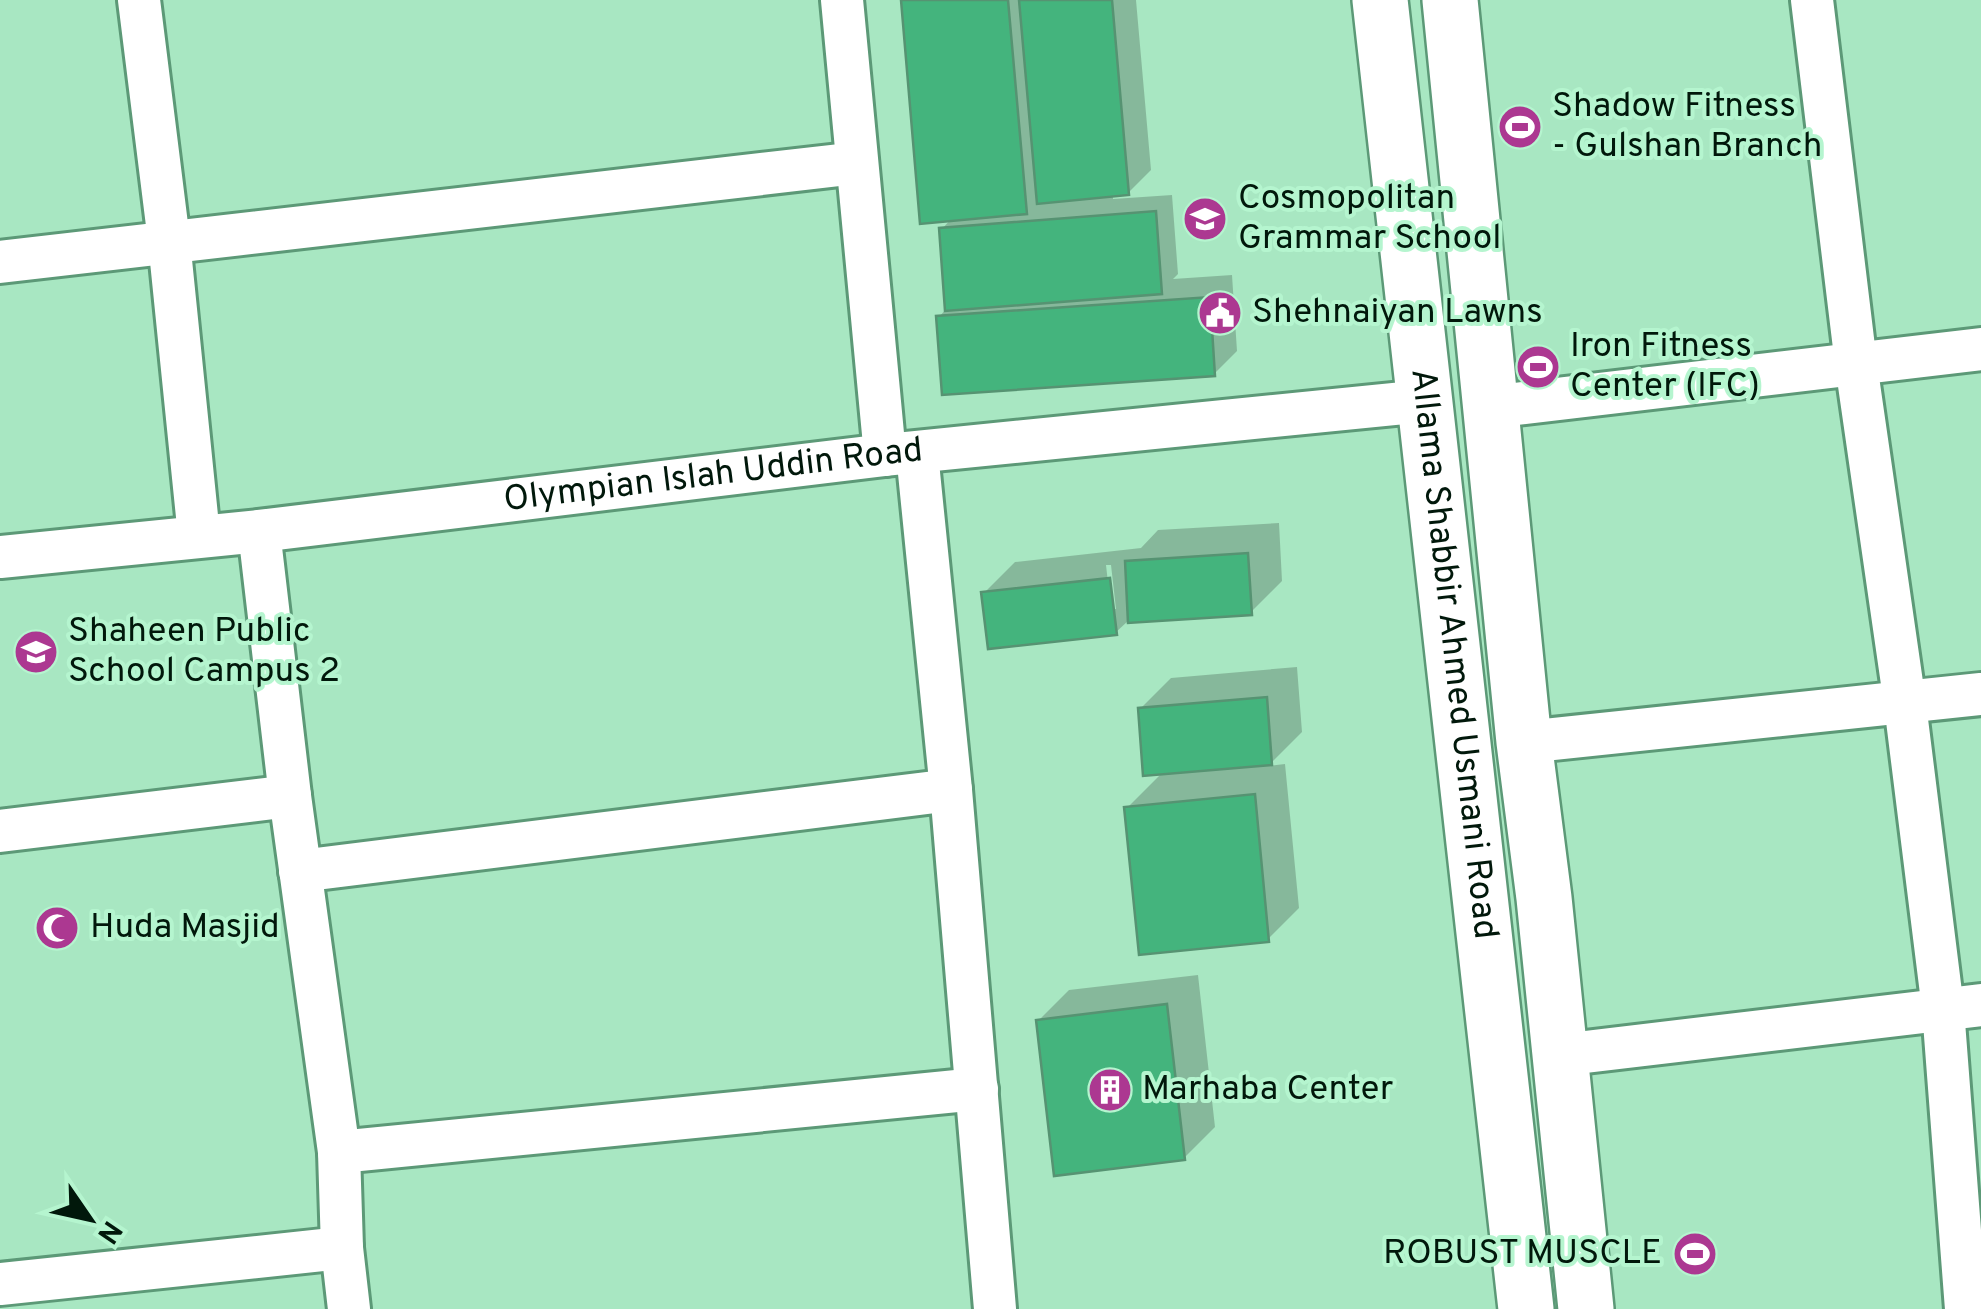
<svg xmlns="http://www.w3.org/2000/svg" width="1981" height="1309" font-family="Overpass,sans-serif">
  <rect width="100%" height="100%" fill="#a8e7c2"/>
  <path fill="#0003" fill-rule="evenodd" d="M904,0H1136L1151,170L1128,193L1113,194V199L1172,195L1178,274L1173,279L1232,275L1237,351L1214,374L939,317L947,308L942,229L952,218Z
    M1279,523L1282,581L1251,612L1128,621L1115,633L984,593L1015,562L1141,548L1158,530ZM1106,565H1111L1116,609H1111Z
    M1297,667L1302,732L1268,766L1285,764L1299,908L1268,939L1127,808L1164,771L1140,709L1171,678Z
    M1198,975L1215,1127L1184,1158L1038,1021L1069,990Z"/>
  <path fill="#44b47d" stroke="#569372" stroke-width="2.5" d="M901,0H1008L1027,214L920,224Z
    M1019,0H1112L1129,195L1037,204Z
    M1156,211L1162,294L945,311L939,228Z
    M1210,297L1215,376L942,395L936,316Z
    M1248,553L1252,615L1128,623L1125,561Z
    M1110,578L1117,635L988,649L981,592Z
    M1267,697L1272,765L1143,776L1138,708Z
    M1255,794L1269,942L1139,955L1124,807Z
    M1167,1004L1185,1160L1054,1176L1036,1020Z"/>
  <g fill="none" stroke-linecap="round" stroke-linejoin="round">
    <defs>
      <g id="street">
        <path d="M139,0L169,241L199,536"/>
        <path d="M842,0L885,455"/>
        <path d="M1812,0L1856,364L1905,704L1943,1009L1966,1309"/>
        <path d="M0,262L857,163"/>
        <path d="M1490,407L1981,349"/>
        <path d="M917,453L951,790L995,1309"/>
        <path d="M259,531L290,796L339,1152L342,1248L349,1309"/>
        <path id="s1" d="M0,557L259,531L885,455L1424,401"/>
        <path d="M1524,742L1981,694"/>
        <path d="M0,831L290,796"/>
        <path d="M300,871L951,790"/>
        <path d="M1560,1055L1981,1005"/>
        <path d="M339,1152L977,1089"/>
        <path d="M0,1284L342,1248"/>
      </g>
      <g id="secondary">
        <path id="s2" d="M1380,0L1526,1309"/>
        <path d="M1450,0L1524,742L1544,898L1586,1309"/>
      </g>
    </defs>
    <use href="#street" stroke="#5c9977" stroke-width="48"/>
    <use href="#secondary" stroke="#5c9977" stroke-width="60"/>
    <use href="#street" stroke="#fff" stroke-width="42"/>
    <use href="#secondary" stroke="#fff" stroke-width="55"/>
  </g>
  <defs>
    <symbol id="stadium-disc" viewBox="-11 -11 22 22"><circle r="9.5" fill="#ac3891" stroke="#b5f5cf"/><path d="M0-5a6.5 5 0 1 0 0 10a6.5 5 0 1 0 0-10ZM-3.5-1.8h7v3.6h-7Z" fill="#fff"/></symbol>
    <symbol id="school-disc" viewBox="-11 -11 22 22"><circle r="9.5" fill="#ac3891" stroke="#b5f5cf"/><path d="M0-5L7-2L0 1L-7-2ZM-4 1L0 2.5L4 1V4Q0 6-4 4Z" fill="#fff"/></symbol>
    <symbol id="civic-disc" viewBox="-11 -11 22 22"><circle r="9.5" fill="#ac3891" stroke="#b5f5cf"/><path d="M-.6-6.5H3V-4.5H.6V-3L4-1V1h2V6H-6V1h2V-1L-.6-3ZM-1.2 2.5V6h2.4V2.5Z" fill="#fff"/></symbol>
    <symbol id="mosque-disc" viewBox="-11 -11 22 22"><circle r="9.5" fill="#ac3891" stroke="#b5f5cf"/><path d="M3.5-4.9A6 6 0 1 0 3.5 4.9A5 5 0 1 1 3.5-4.9Z" fill="#fff"/></symbol>
    <symbol id="building-disc" viewBox="-11 -11 22 22"><circle r="9.5" fill="#ac3891" stroke="#b5f5cf"/><path d="M-4-6H4V6H1V3H-1V6H-4ZM-2.5-4.3h1.7v1.8h-1.7ZM.8-4.3h1.7v1.8H.8ZM-2.5-1h1.7V.8h-1.7ZM.8-1h1.7V.8H.8Z" fill="#fff"/></symbol>
  </defs>
  <g fill-rule="evenodd">
    <use href="#stadium-disc" x="1495" y="102" width="50" height="50"/>
    <use href="#school-disc" x="1180" y="194" width="50" height="50"/>
    <use href="#civic-disc" x="1195" y="288" width="50" height="50"/>
    <use href="#stadium-disc" x="1513" y="342" width="50" height="50"/>
    <use href="#school-disc" x="11" y="627" width="50" height="50"/>
    <use href="#mosque-disc" x="32" y="903" width="50" height="50"/>
    <use href="#building-disc" x="1085" y="1065" width="50" height="50"/>
    <use href="#stadium-disc" x="1670" y="1229" width="50" height="50"/>
  </g>
  <g text-anchor="middle" dominant-baseline="central" stroke-width="8" stroke-linejoin="round" paint-order="stroke">
    <g font-size="35" fill="#01180b" stroke="#b5f5cf" text-anchor="start">
      <text x="1552" y="107">Shadow Fitness<tspan x="1552" dy="40">- Gulshan Branch</tspan></text>
      <text x="1238" y="199">Cosmopolitan<tspan x="1238" dy="40">Grammar School</tspan></text>
      <text x="1252" y="313">Shehnaiyan Lawns</text>
      <text x="1570" y="347">Iron Fitness<tspan x="1570" dy="40">Center (IFC)</tspan></text>
      <text x="68" y="632">Shaheen Public<tspan x="68" dy="40">School Campus 2</tspan></text>
      <text x="90" y="928">Huda Masjid</text>
      <text x="1142" y="1090">Marhaba Center</text>
      <text x="1662" y="1254" text-anchor="end">ROBUST MUSCLE</text>
    </g>
    <g font-size="35" fill="#01180b" stroke="#b5f5cf">
      <text stroke="none"><textPath href="#s1" startOffset="718">Olympian Islah Uddin Road</textPath></text>
      <text stroke="none"><textPath href="#s2" startOffset="658">Allama Shabbir Ahmed Usmani Road</textPath></text>
    </g>
  </g>
  <g transform="translate(90 1219) rotate(124)" stroke="#b5f5cf" stroke-width="8" paint-order="stroke">
  <path d="M0-8L18 38L0 25L-18 38Z" fill="#01180b"/>
  <text y="-15" font-size="28" font-weight="bold" text-anchor="middle" fill="#01180b">N</text>
  </g>
</svg>
